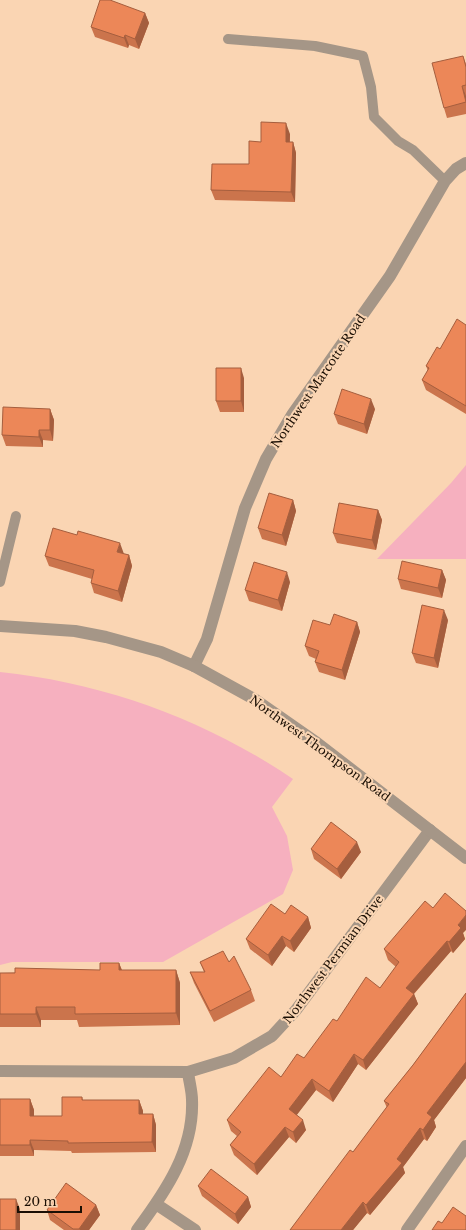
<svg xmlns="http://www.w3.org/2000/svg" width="466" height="1230" font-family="'Libre Baskerville',serif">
  <rect width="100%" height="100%" fill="#fad5b3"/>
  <path fill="#f6b0bf" d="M466,465V559H377L451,483Z
    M0,672C105,683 206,720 293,779L272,807L287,836L293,870L283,894L163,962H12L0,965Z"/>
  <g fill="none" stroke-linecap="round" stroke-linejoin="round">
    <path stroke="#a59687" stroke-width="10" d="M228,39L315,46L363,56L371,87L374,117L398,141L413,150L445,181
      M0,582L16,516"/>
    <path stroke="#a59687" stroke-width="12" d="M194,666L207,639L245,508L266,459L292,415L390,276L445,181L456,169L466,163
      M0,1071L188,1072L234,1058L272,1036L296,1010L430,830
      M156,1204L195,1230
      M137,1230C166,1191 194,1150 192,1100C192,1091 189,1081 188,1072
      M407,1230L466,1146"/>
    <path stroke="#a59687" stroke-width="12" d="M0,626L75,631L106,637L161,652L194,666L254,699L317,743L466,858"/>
  </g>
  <path fill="#cb744c" d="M145,13L149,23L139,49L129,45L128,48L95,37L91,27Z
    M463,56L466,64V114L447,118L444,108Z
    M290,134V142H293L296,153L295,202L215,200L211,190L249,164L261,142Z
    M466,325V414L426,390L422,380L428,371L426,366L440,349Z
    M244,378V412H220L216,401Z
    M50,409L54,420L53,441L43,440V447L6,446L2,435Z
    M375,409L367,434L338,424L334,414Z
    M293,500L296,511L286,546L262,539L258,528Z
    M378,510L382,520L376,550L337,543L333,533Z
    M123,554L129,555L132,566L122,602L94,593L91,583L92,579L49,566L45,556Z
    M442,570L446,580L442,598L401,589L398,579Z
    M290,582L282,611L249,601L245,590Z
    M448,620L438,668L416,663L412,653Z
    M357,622L360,632L345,680L319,672L315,662L316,659L309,656L305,646L330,625Z
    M311,849L361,852L341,879L314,859Z
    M285,914L308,917L311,928L294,952L286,946L272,966L250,949L246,939Z
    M463,933L465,939L453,953L451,951L414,994L418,1004L366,1070L358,1064L333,1102L316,1090L296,1115L306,1130L296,1143L289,1137L257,1175L234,1155L230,1145L237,1136L231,1131L227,1120L281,1077L304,1058L337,1021L380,988L396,967L388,960L384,949Z
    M200,962H229L251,990L255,1001L214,1022L194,983L190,972H204Z
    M119,963L122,970H176L180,983V1025L79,1027L77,1020H41V1027H0V973L100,970Z
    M466,993V1078L434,1120L436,1127L427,1141L424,1139L403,1167L405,1173L370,1215L367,1213L353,1230H290L353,1152L387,1108L384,1101L413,1065Z
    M82,1097L83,1100H139L143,1111V1114H153L156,1125V1152L72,1153L71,1151L34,1150V1156H0V1099H30L34,1110V1116H62Z
    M198,1186L248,1197L251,1207L238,1224L202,1196Z
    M96,1205L100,1215L89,1230H64L50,1220L47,1210Z"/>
  <path fill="#a55e3e" d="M145,13L149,23L139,49L135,39Z
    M125,35L129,45L128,48L124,38Z
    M462,86L466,96V102Z
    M286,123L290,134L289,153L286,142Z
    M293,142L296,153L295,202L291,192Z
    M241,368L244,378V412L241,401Z
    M371,399L375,409L367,434L364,424Z
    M50,409L54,420L53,441L50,430Z
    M39,430L43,440V447L39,437Z
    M293,500L296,511L286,546L282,535Z
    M378,510L382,520L376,550L372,540Z
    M120,543L124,554L117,552Z
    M129,555L132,566L122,602L118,591Z
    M442,570L446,580L442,598L438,588Z
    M287,572L290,582L282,611L278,600Z
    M444,610L448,620L438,668L434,658Z
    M357,622L360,632L345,680L342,670Z
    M357,842L361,852L341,879L337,869Z
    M466,915V930L463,933L465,939L453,953L449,942L458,925Z
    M308,917L311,928L294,952L290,941Z
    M282,936L286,946L272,966L268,955Z
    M447,941L451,951L410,998L406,988Z
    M119,963L124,976L119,970Z
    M176,970L180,983V1025L176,1013Z
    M414,994L418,1004L366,1070L363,1060Z
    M36,1007L41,1020V1027L36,1014Z
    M354,1054L358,1064L333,1102L329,1091Z
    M466,1062V1078L434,1120L436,1127L427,1141L423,1130L427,1113Z
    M312,1079L316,1090L293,1120L289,1109Z
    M30,1099L34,1110V1126L30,1116Z
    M139,1100L143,1111V1125L139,1114Z
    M153,1114L156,1125V1152L152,1142Z
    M303,1120L306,1130L296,1143L293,1132Z
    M285,1127L289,1137L257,1175L254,1164Z
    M420,1128L424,1139L403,1167L405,1173L370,1215L366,1205L397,1159Z
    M30,1140L34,1150V1156L30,1145Z
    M248,1197L251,1207L238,1224L235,1214Z
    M16,1199L20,1209V1230H16Z
    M363,1202L367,1213L353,1230H341Z
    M96,1205L100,1215L89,1230H80L79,1229Z"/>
  <path fill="#ec8758" stroke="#a55e3e" d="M100,0H110L145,13L135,39L125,35L124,38L91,27Z
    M463,56L466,67V85L462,86L466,102L444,108L432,63Z
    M261,122L286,123V142H293L291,192L211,190L212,164H249V141L261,142Z
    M457,319L466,325V406L422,380L429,368L426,366L437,347L440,349Z
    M216,368H241V401H216Z
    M342,389L371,399L364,424L334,414Z
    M3,407L50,409V430H39V437L2,435Z
    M269,493L293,500L282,535L258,528Z
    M339,503L378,510L372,540L333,533Z
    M53,528L77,535L78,531L120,543L117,552L129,555L118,591L91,583L94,570L45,556Z
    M402,561L442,570L438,588L398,579Z
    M254,562L287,572L278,600L245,590Z
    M422,605L444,610L434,658L412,653Z
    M334,614L357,622L342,670L315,662L319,651L305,646L313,620L330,625Z
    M331,822L357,842L337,869L311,849Z
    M445,893L466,911V915L458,925L461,928L449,942L447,941L406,988L414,994L363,1060L354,1054L329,1091L312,1079L289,1109L303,1120L293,1132L285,1127L254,1164L230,1145L241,1132L227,1120L269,1067L281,1077L297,1054L304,1058L333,1019L337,1021L366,977L380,988L399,962L384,949L425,901L433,908Z
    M271,904L285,914L291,905L308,917L290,941L282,936L268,955L246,939Z
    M223,951L229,962L234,956L251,990L210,1011L190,972H205L200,962Z
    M100,963H119V970H176V1013L75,1014V1007H36V1014H0V973H15V968L100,970Z
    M466,993V1062L427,1113L432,1117L423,1130L420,1128L397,1159L402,1163L366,1205L363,1202L341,1230H290L350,1150L353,1152L389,1104L384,1101L413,1065Z
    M62,1097H82V1100H139V1114H153L152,1142L68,1143V1141L30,1140V1145H0V1099H30V1116H62Z
    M211,1169L248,1197L235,1214L198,1186Z
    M66,1183L96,1205L79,1229H73L47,1210Z
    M0,1199H16V1230H0Z
    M453,1207L466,1216V1230H432L438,1221L442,1223Z"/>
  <g text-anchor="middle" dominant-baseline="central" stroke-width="4" stroke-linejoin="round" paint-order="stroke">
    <g font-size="12" fill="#1b0f04" stroke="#fad5b3">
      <text transform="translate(318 381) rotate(-56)">Northwest Marcotte Road</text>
      <text transform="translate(320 748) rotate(36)">Northwest Thompson Road</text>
      <text transform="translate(333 959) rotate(-53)">Northwest Permian Drive</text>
    </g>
  </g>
  <path d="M18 1206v6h63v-6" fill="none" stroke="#1b0f04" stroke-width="2"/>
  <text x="24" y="1206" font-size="12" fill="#1b0f04" stroke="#fad5b3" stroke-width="3" paint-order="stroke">20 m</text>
</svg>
